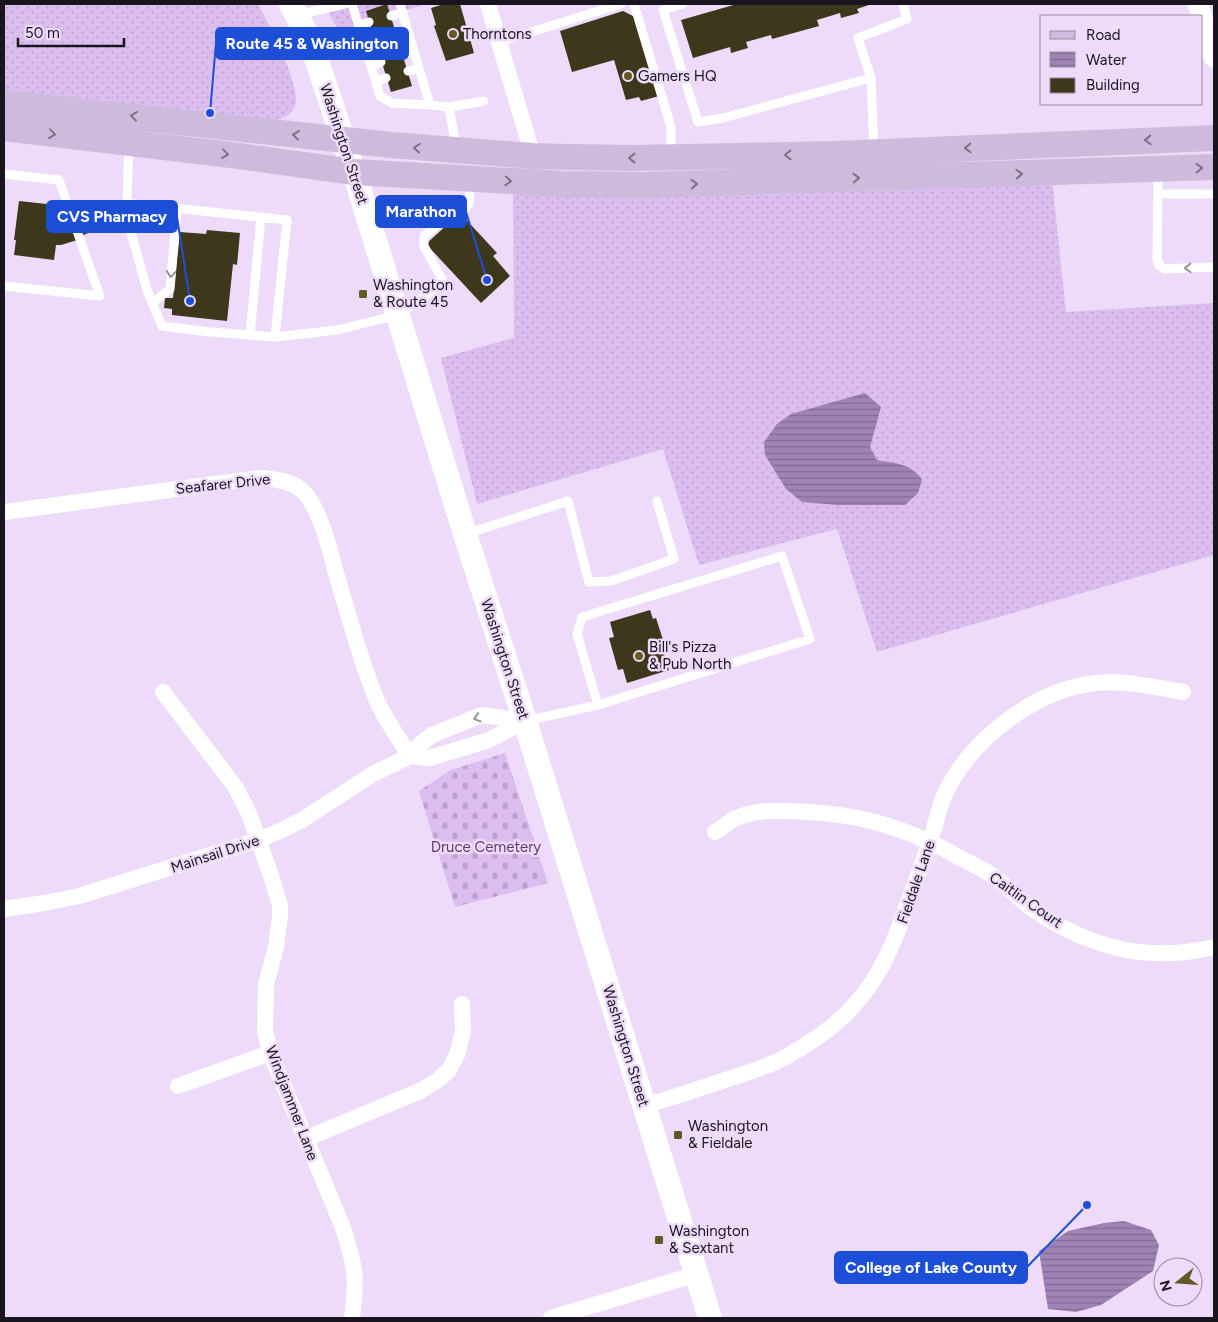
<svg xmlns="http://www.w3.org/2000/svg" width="1218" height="1322" font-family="Figtree,sans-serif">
  <defs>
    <pattern id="grass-dots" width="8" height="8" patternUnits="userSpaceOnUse" patternTransform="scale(1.25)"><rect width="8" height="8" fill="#dbbdef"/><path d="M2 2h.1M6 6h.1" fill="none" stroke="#bba2cc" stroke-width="1.8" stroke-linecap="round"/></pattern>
    <pattern id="cemetery-stones" width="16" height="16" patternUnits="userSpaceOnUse" patternTransform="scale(1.25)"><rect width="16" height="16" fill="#dbbdef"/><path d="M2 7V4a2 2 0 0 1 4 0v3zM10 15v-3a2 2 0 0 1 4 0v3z" fill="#bba2cc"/></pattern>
    <pattern id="water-rules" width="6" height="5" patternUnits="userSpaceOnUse" patternTransform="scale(1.25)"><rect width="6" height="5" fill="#a083b5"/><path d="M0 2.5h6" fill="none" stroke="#826a93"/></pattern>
  </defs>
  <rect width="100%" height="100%" fill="#eddbf9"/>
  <path fill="url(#grass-dots)" d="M4,4H258C272,30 285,55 293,83C294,89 297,97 296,103C294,113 285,118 276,120L4,90Z
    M324,4H426L339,32Z
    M1052,179L1066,312L1214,303V555L877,652L837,529L699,565L663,449L477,504L441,358L514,338L513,192Z"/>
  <path fill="url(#cemetery-stones)" d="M505,753L548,883L455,907L419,791L451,770Z"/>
  <path fill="url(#water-rules)" d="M865,393L881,407L870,447L877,460C896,464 908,462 922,479L918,493L905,505H838L802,502L786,489L765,455L764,442L777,424L791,414Z
    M1124,1221L1151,1230L1159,1245L1153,1271L1101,1305L1076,1312L1048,1309L1039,1251L1068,1231L1104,1223Z"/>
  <path fill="#3d371b" d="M387,4L412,86L391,92L366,11Z
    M444,4H460L474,53L446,61L434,26L436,25L431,8Z
    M737,4H872L857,9L859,13L841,18L840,13L817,20L819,26L772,39L771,35L746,42L748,48L731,53L730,47L693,58L681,20Z
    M623,11L635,17L659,96L641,101L639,97L626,100L614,60L572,72L560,31Z
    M19,201L56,205L54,217H58L75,212L76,215L90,210L97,230L83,235L84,238L61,245H56L54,260L14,255L16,240H14Z
    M460,213L497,253L493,256L510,276L481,303L426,244Z
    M207,230L240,233L237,265L233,264L227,321L172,315V309L164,308L165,298H173L180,232L206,234Z
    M650,610L653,619L656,618L664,643L661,644L669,670L627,683L623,669L618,670L609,638L614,637L610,622Z"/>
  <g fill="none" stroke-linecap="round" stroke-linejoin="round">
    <path stroke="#fff" stroke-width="9" d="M352,4L380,96L392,103L430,105L449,107L456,147
      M400,4L430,105
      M634,4L671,127V155
      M683,4L663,10L698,122L723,118L871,78
      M297,15L345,4
      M391,16L403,12
      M359,25L369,22
      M397,36L409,33
      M499,42L621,4
      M365,46L375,43
      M403,55L414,51
      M371,66L381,62
      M408,71L419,68
      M376,82L386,78
      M449,107L484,101
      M130,145L128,166L127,203L129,225L147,290L162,326L210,332L275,337L337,330L398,315L444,283L424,246V236L455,210L466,207L469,204L471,182
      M874,149L871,78L858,38L907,19L903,4
      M1158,170L1157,259L1159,265L1164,269L1214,267
      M4,174L59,180L100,296L4,286
      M1158,194H1214
      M127,203L287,220L275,337
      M152,303L170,289L177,208
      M250,335L261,217
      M466,534L568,501L589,582L611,581L674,559L657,501
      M525,721L598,705L810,639L782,556L582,617L577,634L598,705"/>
    <path stroke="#fff" stroke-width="16" d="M488,4L499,42L533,156
      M4,512L260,478C280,479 299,482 310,500C325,524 332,560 340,587C352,626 362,666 378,703C387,722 399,739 410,756
      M163,692L236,788L250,816L271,876L280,905V916L276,947L266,984L265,1031L270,1053L342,1225C347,1240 352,1255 354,1271C356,1287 354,1303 352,1318
      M410,756L430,758L489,740L525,721
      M715,832C722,828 729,821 737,818C759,808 785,811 808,812C850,814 892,824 929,842C940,846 950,852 960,858C969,862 978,867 987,872C1004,883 1018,898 1034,910C1090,948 1148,963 1214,947
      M4,909L44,903L79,896L259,840L282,830L302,820L373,774L410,756L420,744L432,735L482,715L525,721
      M178,1086L270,1053
      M644,1106C669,1099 692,1091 716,1083C739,1075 763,1069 784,1058C808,1045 839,1024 856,1003C883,973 896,937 909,900C916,881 923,862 930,842C935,827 938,810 944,796C969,740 1036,689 1096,683C1125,680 1154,687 1183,692
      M305,1139L420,1091L438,1080L449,1070L457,1055L463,1032L462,1004
      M551,1318L697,1274"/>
    <path stroke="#fff" stroke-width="21" d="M1198,4L1214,57"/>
    <path stroke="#fff" stroke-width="24" d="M291,4L311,43L354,172L465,534L525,721L710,1318"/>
    <path stroke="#cebadc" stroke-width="26" d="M4,103L391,145L533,156L569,157L633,158L835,154L1214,138
      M4,128L231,155L354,172L564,184L645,185L1214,167"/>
  </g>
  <defs><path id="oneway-chevron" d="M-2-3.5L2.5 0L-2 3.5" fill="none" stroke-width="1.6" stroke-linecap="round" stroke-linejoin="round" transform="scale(1.25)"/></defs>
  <g stroke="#7d6f86">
    <use href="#oneway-chevron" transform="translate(134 116) rotate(-173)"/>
    <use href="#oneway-chevron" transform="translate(52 134) rotate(7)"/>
    <use href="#oneway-chevron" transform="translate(296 135) rotate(-173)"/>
    <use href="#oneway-chevron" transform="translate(1148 140) rotate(178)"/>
    <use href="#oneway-chevron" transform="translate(417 148) rotate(-175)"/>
    <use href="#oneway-chevron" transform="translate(968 148) rotate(178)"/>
    <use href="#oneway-chevron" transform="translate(225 154) rotate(7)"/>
    <use href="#oneway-chevron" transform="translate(788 155) rotate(179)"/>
    <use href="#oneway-chevron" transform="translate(632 158) rotate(180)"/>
    <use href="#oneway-chevron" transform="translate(1199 168) rotate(-2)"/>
    <use href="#oneway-chevron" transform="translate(1019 174) rotate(-2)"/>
    <use href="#oneway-chevron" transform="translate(856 178) rotate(-2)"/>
    <use href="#oneway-chevron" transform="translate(508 181) rotate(3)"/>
    <use href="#oneway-chevron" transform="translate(694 184) rotate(-2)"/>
  </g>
  <g stroke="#98959a">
    <use href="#oneway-chevron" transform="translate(1188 268) rotate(178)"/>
    <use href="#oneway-chevron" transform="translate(171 274) rotate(95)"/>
    <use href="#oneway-chevron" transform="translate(477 718) rotate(164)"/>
  </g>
  <g fill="#635723" stroke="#eddbf9" stroke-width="2">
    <circle cx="453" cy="34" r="5"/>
    <circle cx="628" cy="76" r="5"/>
    <rect x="358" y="289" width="10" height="10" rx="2.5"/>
    <circle cx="639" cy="656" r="5"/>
    <rect x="673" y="1130" width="10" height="10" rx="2.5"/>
    <rect x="654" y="1235" width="10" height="10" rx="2.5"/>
  </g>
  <g text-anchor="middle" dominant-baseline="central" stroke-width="5" stroke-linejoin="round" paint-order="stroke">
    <g font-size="15" fill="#1a141e" stroke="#eddbf9" text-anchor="start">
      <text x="463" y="34">Thorntons</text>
      <text x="638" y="76">Gamers HQ</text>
      <text x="373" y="285">Washington<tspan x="373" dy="17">&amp; Route 45</tspan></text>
      <text x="649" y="647">Bill's Pizza<tspan x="649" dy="17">&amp; Pub North</tspan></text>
      <text x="688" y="1126">Washington<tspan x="688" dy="17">&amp; Fieldale</tspan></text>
      <text x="669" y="1231">Washington<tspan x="669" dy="17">&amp; Sextant</tspan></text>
    </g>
    <g font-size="15" fill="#1a141e" stroke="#eddbf9">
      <text transform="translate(344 144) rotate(72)">Washington Street</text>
      <text transform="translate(223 484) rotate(-6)">Seafarer Drive</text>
      <text transform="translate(505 659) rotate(72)">Washington Street</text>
      <text transform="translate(215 854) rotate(-18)">Mainsail Drive</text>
      <text transform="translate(916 882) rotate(-71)">Fieldale Lane</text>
      <text transform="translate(1026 900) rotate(35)">Caitlin Court</text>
      <text transform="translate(626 1046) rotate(73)">Washington Street</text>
      <text transform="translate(292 1103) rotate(69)">Windjammer Lane</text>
    </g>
    <g font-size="15" fill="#613978" stroke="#eddbf9">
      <text x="486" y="847">Druce Cemetery</text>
    </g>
  </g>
  <path fill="none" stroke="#1d4ed8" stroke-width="2" d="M210 113L216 43M487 280L466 212M190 301L177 217M1087 1205L1027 1267"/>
  <g fill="#1d4ed8" stroke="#eddbf9" stroke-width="2">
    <circle cx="210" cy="113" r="5"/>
    <circle cx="487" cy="280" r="5"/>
    <circle cx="190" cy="301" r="5"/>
    <circle cx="1087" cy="1205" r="5"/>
  </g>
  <g fill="#1d4ed8" stroke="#1d4ed8" stroke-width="2">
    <rect x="216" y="28" width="192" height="31" rx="5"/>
    <rect x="376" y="196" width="90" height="31" rx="5"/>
    <rect x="47" y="201" width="130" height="31" rx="5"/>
    <rect x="835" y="1252" width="192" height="31" rx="5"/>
  </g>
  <g font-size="16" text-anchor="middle" font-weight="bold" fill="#fff">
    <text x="312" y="49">Route 45 &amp; Washington</text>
    <text x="421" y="217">Marathon</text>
    <text x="112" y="222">CVS Pharmacy</text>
    <text x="931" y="1273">College of Lake County</text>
  </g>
  <rect width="1218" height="1322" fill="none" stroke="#1a141e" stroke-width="10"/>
  <rect x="1040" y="15" width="162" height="90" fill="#eddbf9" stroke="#998ba1"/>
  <rect x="1050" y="31" width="25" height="8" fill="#cebadc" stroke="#998ba1"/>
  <text x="1086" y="40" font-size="15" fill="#1a141e">Road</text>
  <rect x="1050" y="52" width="25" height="15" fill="url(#water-rules)" stroke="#998ba1"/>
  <text x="1086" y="65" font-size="15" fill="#1a141e">Water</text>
  <rect x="1050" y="78" width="25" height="15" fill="#3d371b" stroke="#998ba1"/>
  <text x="1086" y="90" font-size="15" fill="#1a141e">Building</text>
  <g transform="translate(1178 1282) rotate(253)"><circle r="24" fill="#eddbf9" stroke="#998ba1"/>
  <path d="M0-4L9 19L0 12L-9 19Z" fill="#635723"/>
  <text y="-8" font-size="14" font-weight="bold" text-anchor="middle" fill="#1a141e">N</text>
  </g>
  <path d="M18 38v8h106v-8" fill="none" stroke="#1a141e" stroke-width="2.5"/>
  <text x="25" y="38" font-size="15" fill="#1a141e" stroke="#eddbf9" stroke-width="4" paint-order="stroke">50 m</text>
</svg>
